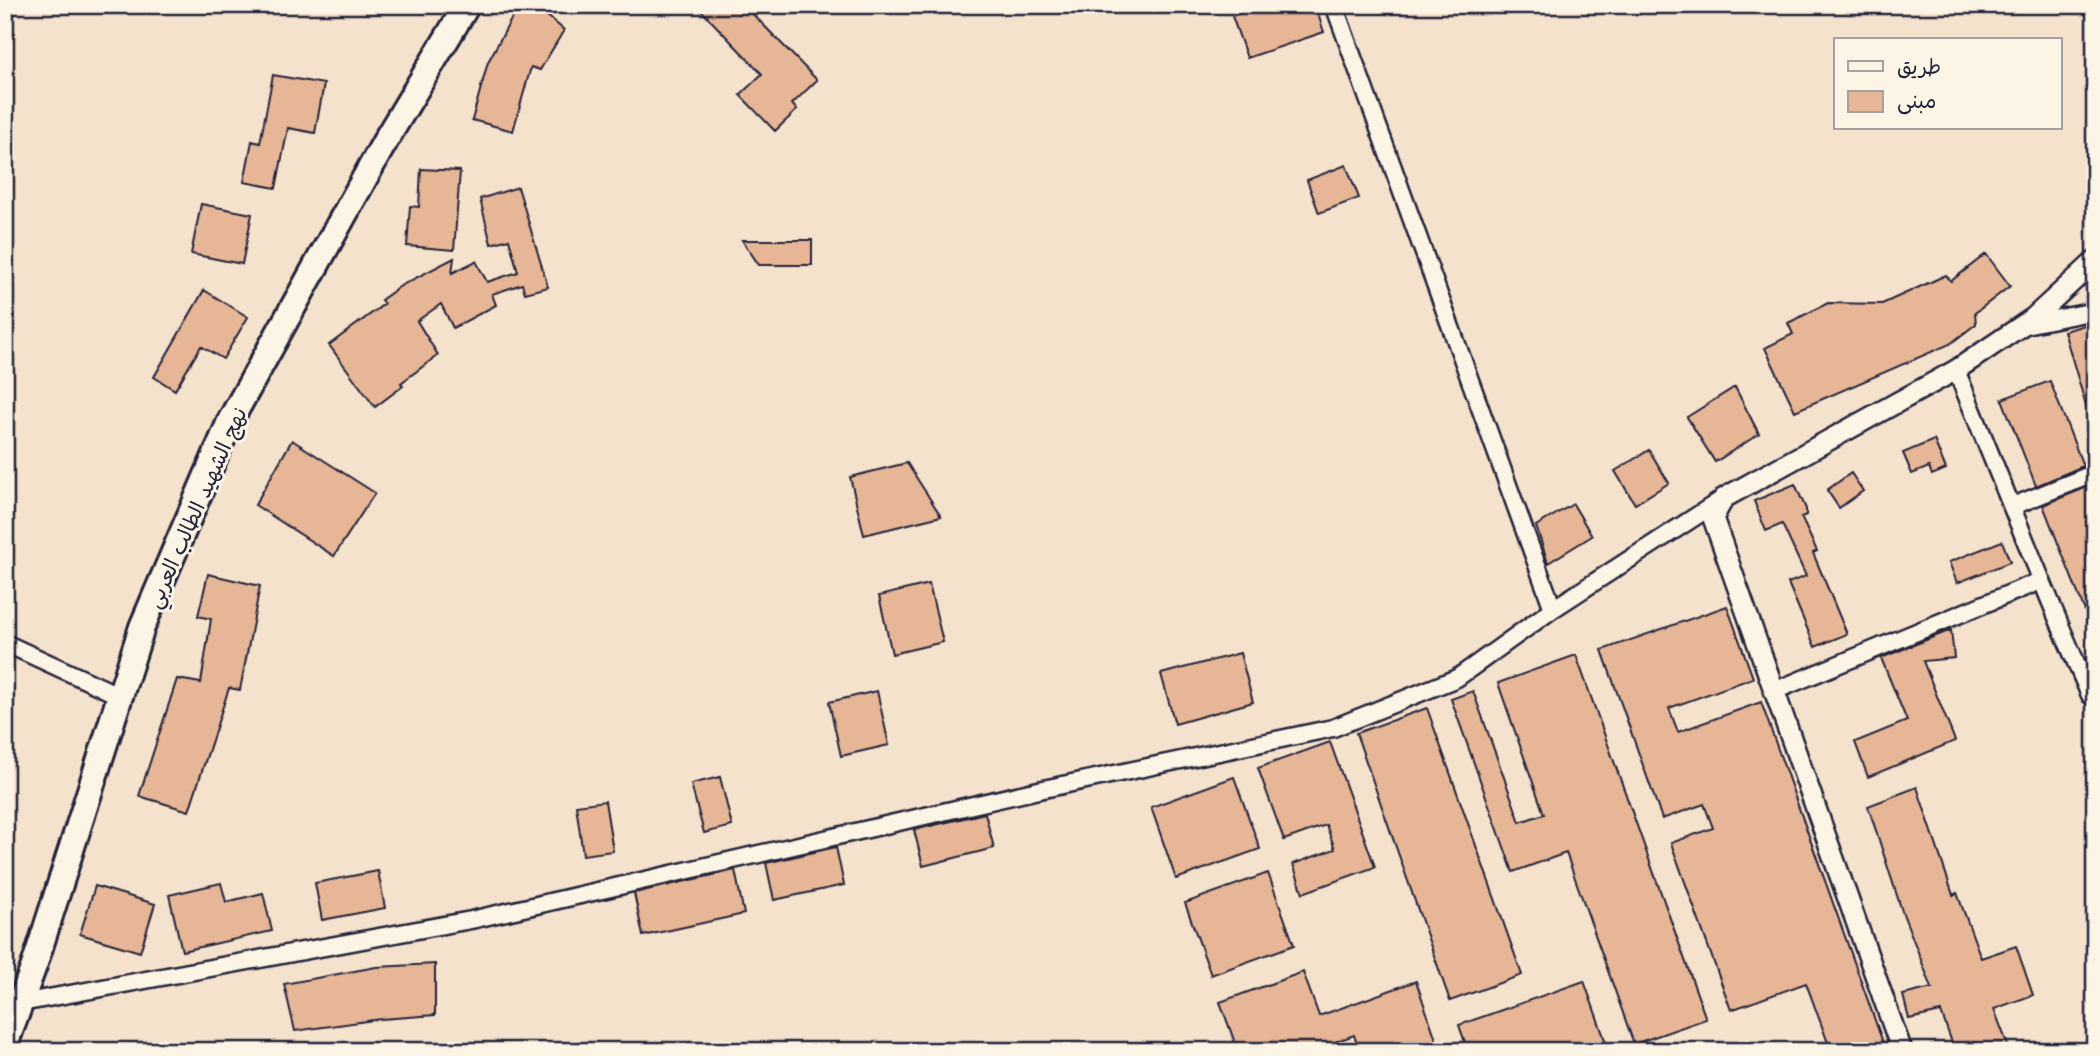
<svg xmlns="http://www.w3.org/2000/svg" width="2100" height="1056" font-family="'Playpen Sans','Playpen Sans Arabic',sans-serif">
  <rect width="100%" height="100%" fill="#f5e2cd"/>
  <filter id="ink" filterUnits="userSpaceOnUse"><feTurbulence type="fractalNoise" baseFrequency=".0143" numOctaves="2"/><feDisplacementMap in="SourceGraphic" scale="14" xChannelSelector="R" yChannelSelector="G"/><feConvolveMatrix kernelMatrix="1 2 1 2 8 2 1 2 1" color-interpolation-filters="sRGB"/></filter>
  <g filter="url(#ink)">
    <path fill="#e6b696" stroke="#22223b" stroke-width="2" d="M519,5H534L564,30L540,70L531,67L513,131L472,120L488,62Z
      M696,5H744L817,80L792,104L797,110L775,131L740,95L762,74Z
      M1262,5H1315L1324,32L1247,58L1232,16Z
      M273,75L324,84L315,133L288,128L276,188L244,182L252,141L260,143Z
      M1346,165L1359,198L1319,213L1307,180Z
      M421,169L460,171L454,250L407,246L410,206L419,207Z
      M518,187L548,287L525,293L522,284L492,294L496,305L453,328L441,304L417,321L438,355L401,383L403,386L375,407L329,345L384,304L381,300L402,285L454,258L452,273L476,261L487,282L518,272L509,239L491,244L480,199Z
      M201,204L252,214L242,264L191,254Z
      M742,240H812V265H759Z
      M1986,254L2010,286L1975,313L1976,324L1950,344L1795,411L1765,348L1793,334L1788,323L1828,303L1882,304L1946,275L1951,281Z
      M204,290L248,317L223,359L201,346L175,390L154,377Z
      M2095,322V422L2091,423L2064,331Z
      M2050,381L2083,466L2036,486L2002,399Z
      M1735,387L1759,434L1715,462L1687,417Z
      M292,440L375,493L334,556L255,505Z
      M1934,440L1946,469L1932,475L1929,467L1912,474L1903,453Z
      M1649,450L1669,483L1635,504L1615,471Z
      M907,463L941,516L864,535L850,477Z
      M1851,473L1863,491L1839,508L1827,490Z
      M1795,484L1806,509V515L1801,517L1817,551L1813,553L1847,634L1815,647L1788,583L1806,576L1782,524L1766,531L1754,501Z
      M2095,484V634H2094L2043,505Z
      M1573,504L1592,536L1548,563L1536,526Z
      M2002,541L2010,562L1957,583L1949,562Z
      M208,574L260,586L240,690L229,688L189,811L139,796L177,679L201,683L211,619L198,616Z
      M929,584L943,642L892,654L879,596Z
      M1727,606L1753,678L1669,708L1678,732L1761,702L1886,1051H1831L1806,983L1731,1010L1671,843L1713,828L1704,804L1662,819L1602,650Z
      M1951,630L1954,658L1923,661L1955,741L1868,777L1855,742L1907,721L1881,658Z
      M1240,653L1253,702L1175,724L1161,674Z
      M1576,655L1706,1019L1634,1044L1566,853L1513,872L1451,699L1473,691L1520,822L1544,814L1498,683Z
      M877,691L889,745L841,756L829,702Z
      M1427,708L1522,975L1450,1001L1356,733Z
      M1330,742L1375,867L1303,893L1293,864L1335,849L1326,825L1284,840L1258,768Z
      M720,777L732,826L704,833L691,784Z
      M1234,777L1260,849L1176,879L1151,807Z
      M1917,787L1953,895L1957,893L1981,958L2016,946L2033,995L1994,1009L2010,1051H1955L1941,1012L1909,1019L1903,995L1932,988L1902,911L1868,806Z
      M605,801L613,851L583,855L576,805Z
      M985,813L994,848L923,866L914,830Z
      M836,847L844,885L774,900L766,863Z
      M735,870L744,914L643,936L634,893Z
      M378,871L385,908L322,920L315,883Z
      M1268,873L1294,945L1211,975L1185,903Z
      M221,883L226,902L263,893L272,931L182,951L169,895Z
      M95,886L155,904L140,952L80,934Z
      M435,964V1015L381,1019L295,1031L284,984L376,967Z
      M1303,972L1319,1016L1416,981L1440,1051H1359L1354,1035L1311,1051H1238L1220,1002Z
      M1584,981L1609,1051H1468L1459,1025Z"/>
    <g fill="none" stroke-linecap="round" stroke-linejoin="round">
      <defs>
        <path id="minor" d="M1334,5L1553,609L1724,498
          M2025,325L2095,311
          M1956,370C2001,478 2043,588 2090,695
          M2013,506L2095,473
          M5,643L120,696
          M1774,691L2040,581
          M21,1003L471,920L1034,791L1333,728L1457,678L1553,609"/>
        <path id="tertiary" d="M1902,1051L1713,518L1724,498L1956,370L2033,318L2095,261"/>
        <path id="primary" d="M5,1045L35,963L142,627L231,419L388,136L467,5"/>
      </defs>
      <use href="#minor" stroke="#22223b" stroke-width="21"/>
      <use href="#tertiary" stroke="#22223b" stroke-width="24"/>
      <use href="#primary" stroke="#22223b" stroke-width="30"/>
      <use href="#minor" stroke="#fcf5e5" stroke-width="16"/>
      <use href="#tertiary" stroke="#fcf5e5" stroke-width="19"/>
      <use href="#primary" stroke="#fcf5e5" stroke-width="24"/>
    </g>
  </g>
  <g text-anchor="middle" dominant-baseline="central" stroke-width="6" stroke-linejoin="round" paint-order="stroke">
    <g font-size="21" fill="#22223b" stroke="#fcf5e5">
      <text transform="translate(195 507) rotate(-66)">نهج الشهيد الطالب العربي</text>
    </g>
  </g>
  <rect width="2100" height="1056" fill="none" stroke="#fcf5e5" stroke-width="28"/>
  <rect x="14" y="14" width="2072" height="1028" fill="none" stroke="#22223b" stroke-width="2.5" filter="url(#ink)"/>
  <rect x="1834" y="38" width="228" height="91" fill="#fcf5e5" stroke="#a5a1a1" stroke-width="2"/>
  <rect x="1848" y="61" width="35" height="10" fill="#fcf5e5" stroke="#a5a1a1" stroke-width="2"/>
  <text x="1897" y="74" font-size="21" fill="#22223b">طريق</text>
  <rect x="1848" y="91" width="35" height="21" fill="#e6b696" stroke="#a5a1a1" stroke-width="2"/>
  <text x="1897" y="108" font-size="21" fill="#22223b">مبنى</text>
</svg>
